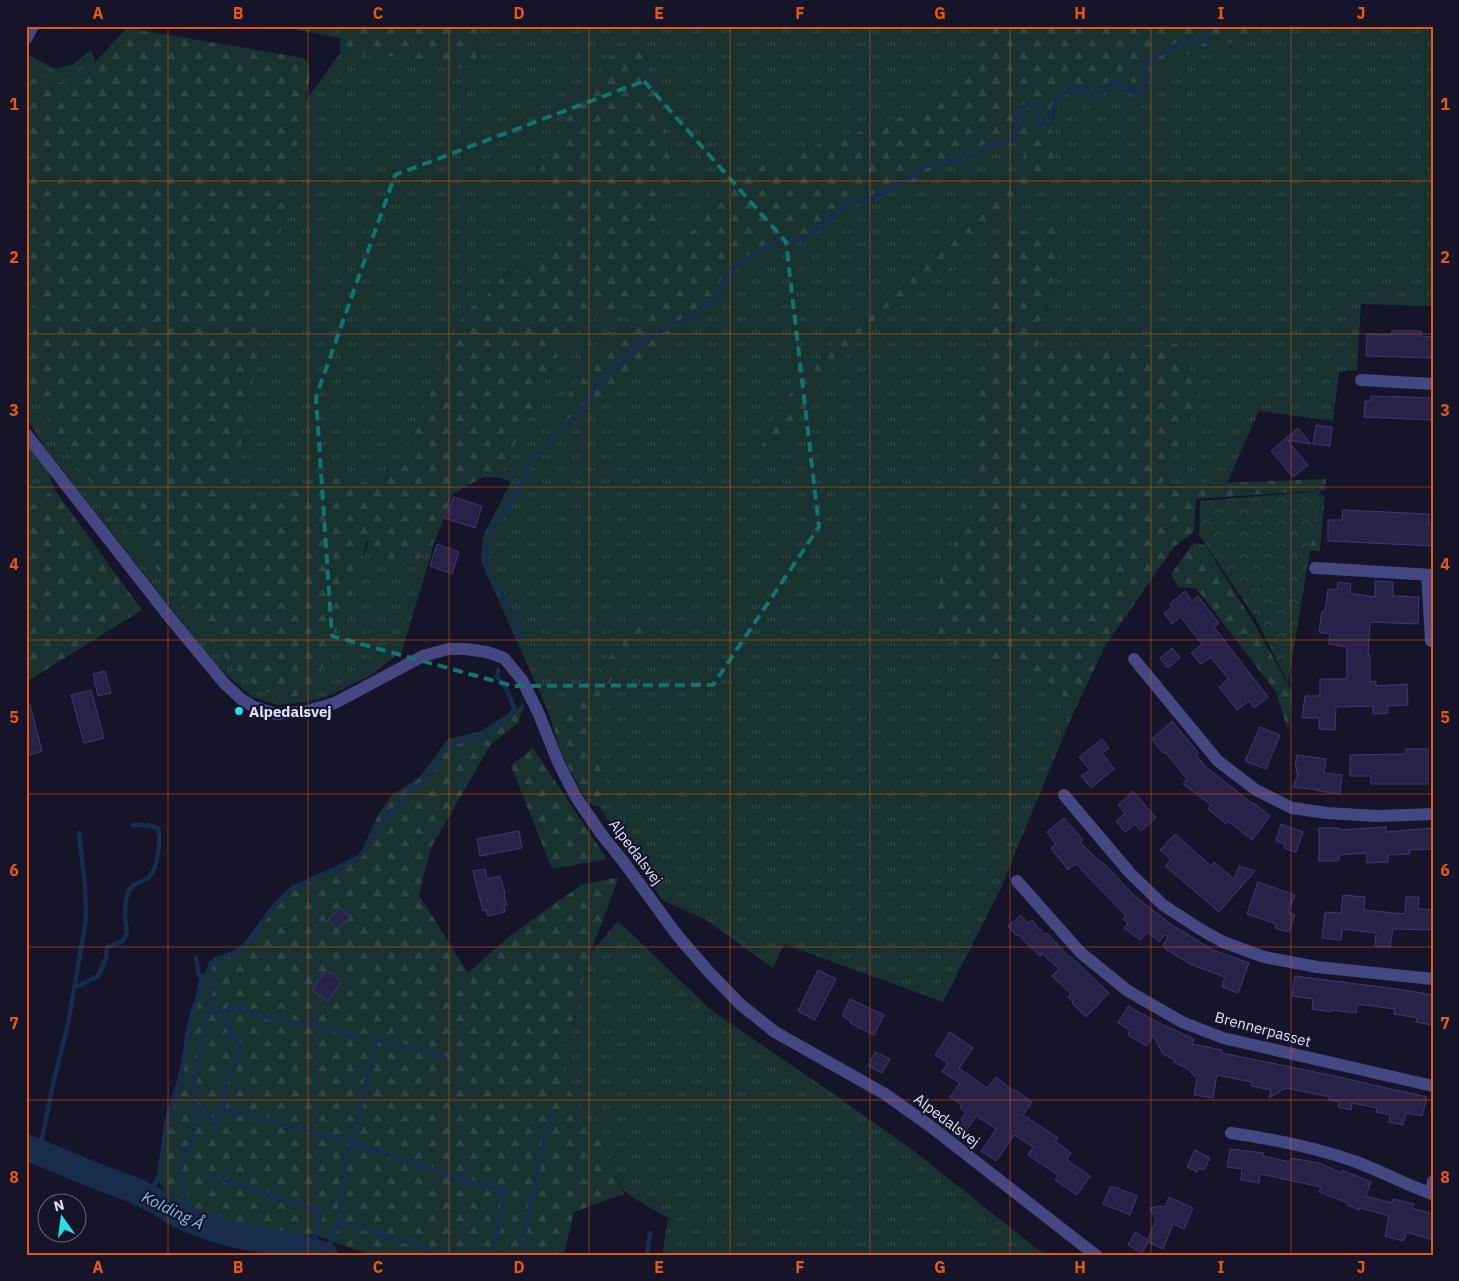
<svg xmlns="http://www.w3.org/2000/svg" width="1459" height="1281" font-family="'IBM Plex Sans',sans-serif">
  <defs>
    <pattern id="grass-tufts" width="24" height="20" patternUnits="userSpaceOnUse" patternTransform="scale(1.25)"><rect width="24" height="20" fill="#183230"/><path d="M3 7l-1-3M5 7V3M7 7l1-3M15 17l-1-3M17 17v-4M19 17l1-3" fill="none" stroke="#2e4645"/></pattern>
    <pattern id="forest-firs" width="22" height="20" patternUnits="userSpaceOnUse" patternTransform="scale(1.25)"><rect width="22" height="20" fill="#183230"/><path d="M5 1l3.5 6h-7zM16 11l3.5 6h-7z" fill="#2e4645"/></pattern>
    <pattern id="park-crowns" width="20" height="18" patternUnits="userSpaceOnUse" patternTransform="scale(1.25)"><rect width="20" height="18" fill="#183230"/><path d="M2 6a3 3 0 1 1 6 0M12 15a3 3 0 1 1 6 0" fill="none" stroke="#2e4645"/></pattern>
  </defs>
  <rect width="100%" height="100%" fill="#161429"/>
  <path fill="url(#grass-tufts)" d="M277,26H340V38Z
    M478,26H986V35L940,103L841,138L790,152L718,186L711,192L703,227L669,239C663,237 658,240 652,240L648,236V231L657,219L664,201L675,184L657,79L641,50L538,174L565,247L499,278L487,296L464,312L406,453L386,472L365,482L349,484L287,503L241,502L234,492L233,488L304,103L340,53L411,58L477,72Z
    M1267,26H1433V306L1361,304L1357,370L1339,372L1333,421L1259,411L1227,483L1160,485L1201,394L1177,344L1038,349L1061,244L995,241L989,309L991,310L970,507L929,604L934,635L1059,687L1072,716L1000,890L943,1002L784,944L773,968L706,920L662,900L599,807L607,787L583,719L631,654L605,664L567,706L548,711L481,561L483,536L511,482L498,477L534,407L552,364L583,322L624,304L646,300L602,343L554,418L566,428L688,321L711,312L732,279L785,246L861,205L1010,137L1021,141L1024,158L1009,186L932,258L794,397L920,276L1054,169L1051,133L1055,109L1114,80L1134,83L1152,79L1190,53L1200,56Z
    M91,50L95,62L65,83L34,78L26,89V54L55,69L73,64Z
    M26,293L36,307L37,322L26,349Z
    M26,377L77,465L313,692L369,541L392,565L412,567L435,541L402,651L370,676L326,697L306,702L278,705L252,697L216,665L45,448L26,417Z
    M26,441L49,473L54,489L26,510Z
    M618,921L711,1010L832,1093L914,1151L1036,1248L1049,1255H662L668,1218L635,1199L622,1189L605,1150L560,1074L590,954Z"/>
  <path fill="url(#forest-firs)" d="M340,26H478L477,72L411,58L340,53Z
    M986,26H1151L1152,28L1157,26H1267L1200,57L1190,53L1152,79L1134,83L1114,80L1055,109L1051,133L1055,169L1000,223L954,265L913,289L880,315L824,380L793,428L764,455L759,452L779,407L847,328L932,258L1009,186L1024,158L1021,141L1010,138L861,205L785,246L732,279L711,312L688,321L566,428L553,418L602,343L645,301L624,304L583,322L552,364L534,407L498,477H483L453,494L435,541L412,567L392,565L367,540L356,580L313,692L291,697L260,691L233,668L77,465L27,379L26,349L37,322L36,307L26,293V89L33,78L65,83L95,62L127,28L304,58L308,63L310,75L233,488L234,492L241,502L287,503L294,490L326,473L349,484L365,482L386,472L406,453L464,312L487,296L498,279L564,247L538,174L561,126L586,86L618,48L641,50L657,79L675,184L664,201L657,219L648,231V236L654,240L664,237L669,239L703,227L711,192L718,186L790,152L841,138L940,103L986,35Z
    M1058,220L1061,243L1038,349L1177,344L1201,394L1161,485L1326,479L1325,490L1196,499L1194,532L1174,547L1105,646L1072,716L1059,687L934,635L929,604L970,507L995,240Z
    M54,489L142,610L26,682V510Z
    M1321,495L1325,496L1320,551L1295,550L1317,497Z
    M1193,543L1205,545L1254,623L1292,692L1288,731L1276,692L1196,588L1178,587L1171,574Z
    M660,588L655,606L631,654L583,719L607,787L599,807L588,803L562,756L548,711L567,706L605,664Z
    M525,703L518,723L491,744L431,848L419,895L468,973L512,934L581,885L619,877L590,954L560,1074L605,1150L624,1194L574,1212L564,1255H373L346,1247L316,1235L289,1236L264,1230L233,1226L187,1215L175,1206L157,1179L159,1176L167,1119L179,1082L186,1049L187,1035L193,1011L198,996L202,976L210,964L216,959L237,952L246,944L274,906L292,888L333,870L359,857L378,815L393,794L419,778L448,739L479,732Z
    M533,748L607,859L552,869L511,766Z"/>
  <path fill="url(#park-crowns)" d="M1320,491L1288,683L1256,619L1199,535L1200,501Z"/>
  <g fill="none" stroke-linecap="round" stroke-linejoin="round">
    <path stroke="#162e4b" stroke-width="4.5" d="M521,638L517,629L513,612L490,576L485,561L488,550V536L504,513L527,474V463L587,404L592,391L612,370L645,339L690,317L714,299L726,275L743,261L764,248L778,241L806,238L846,206L865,200L894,187L926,166L963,159L986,146L1003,144L1013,140L1021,108L1033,103L1039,110L1037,122L1043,125L1050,117L1055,102L1063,93L1084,89L1094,96L1101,93L1110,83H1119L1127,90L1140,95L1146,90L1144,74L1149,61L1167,49L1188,41L1200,43L1207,37V31L1212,26
      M74,988L98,976L106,958L107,947C112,945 117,944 122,941C130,935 125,924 125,916C125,909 126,899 128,893C131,882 142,884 149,877C158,869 161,839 158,829C151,824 141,825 133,825
      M210,1007L224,1018L227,1023L230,1034L241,1046L240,1053L225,1083L224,1091L226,1100L216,1122
      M222,1016L229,1008L236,1007L275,1020L306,1024L356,1035
      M195,1103C203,1112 213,1119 220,1128
      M222,1109C249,1115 276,1122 302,1129C319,1133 334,1139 351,1142L473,1183L505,1190L498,1233L490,1255
      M39,1153L53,1084L68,1024L86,920L85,886L79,833
      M208,1176L248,1187L289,1202L309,1207L318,1212L320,1216L317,1234L307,1249
      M158,1202L154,1186L159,1176L167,1119L179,1082L186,1049L187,1035L193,1011L198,996L202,976L199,975L196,958
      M180,1216L187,1200L183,1190L180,1172L183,1159L191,1142L195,1122V1079L205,1025L209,1011L211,986L210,964L216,959L237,952L246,944L274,906L292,888L333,870L359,857L368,846L379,827L410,791L425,781L444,750L453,744L470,738L481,737L509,717L513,711L514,707L505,686L497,677L498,670
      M338,1224C376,1228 408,1243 444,1255
      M325,1255L338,1224L347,1155L356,1127L375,1043L377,1040C386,1039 391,1044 399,1045L444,1057
      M520,1255L532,1196L551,1112
      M647,1255L650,1233"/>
    <path stroke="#162e4b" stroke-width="26" d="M26,1147L96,1176L134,1190L158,1202L180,1216L208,1227L236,1235L307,1249L325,1255"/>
  </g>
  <path fill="#272348" stroke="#3f3871" d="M1392,331H1421V336L1433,337V358L1366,356L1367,334L1391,335Z
    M1371,396L1433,398V420L1364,417L1365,401H1371Z
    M1316,425L1332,427L1330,446L1313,444Z
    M1298,428L1311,444L1287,440L1308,465L1293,477L1271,451Z
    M454,497L482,506L475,528L444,518Z
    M1343,510L1429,514V524L1433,525V546L1328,541V520H1342Z
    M437,544L459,552L452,574L430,566Z
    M1375,581L1393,582V596L1419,597L1418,624L1370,622L1368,655H1370V682L1376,681V686L1407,684L1408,705L1387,706L1388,713L1373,714V706L1336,707L1335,730L1319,729V718H1302L1305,696H1320V679H1347V647L1329,644L1330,634L1319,632L1322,611H1325L1328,589L1337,590L1338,582L1351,584L1350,593L1375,597Z
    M1185,591L1192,601L1198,596L1211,613L1219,623L1214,627L1268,697L1254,708L1249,701L1237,710L1219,687L1228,679L1211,657L1201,664L1191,653L1202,644L1181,617L1172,624L1164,613L1172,607L1170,604Z
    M1172,648L1180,658L1168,668L1160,658Z
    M105,671L111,693L98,696L93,674Z
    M91,690L104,738L84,743L71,695Z
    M30,705L42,751L26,756V706Z
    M1172,721L1198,752L1196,755L1206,767L1253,804L1254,803L1270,816L1252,840L1228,821L1226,824L1208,809L1211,805L1183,784L1187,779L1165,752L1163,753L1152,739Z
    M1260,727L1280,735L1266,769L1245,761Z
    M1102,739L1109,748L1102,753L1114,769L1091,788L1081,776L1090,770L1079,757Z
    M1406,749H1428V784H1371V776H1350V755L1406,754Z
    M1297,755L1326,759L1324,773L1342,775L1340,794L1318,791V789V790L1293,787L1298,773L1296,772L1297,767H1295Z
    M1133,791L1156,818L1141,831L1135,824L1125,832L1116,821L1125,813L1118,805Z
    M1064,818L1083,840L1080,842L1100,862L1101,861L1136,897L1169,923L1213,950L1249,963L1238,993L1222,987L1225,977L1192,965L1165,949L1166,948L1163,945L1168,937L1165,935L1159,942L1147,932L1140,940L1124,928L1128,923L1123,919L1126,916L1076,864L1068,870L1051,848L1056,844L1047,832Z
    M1281,824L1303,832L1296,852L1284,848L1285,844L1276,841Z
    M1386,827V832L1433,828V849L1409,850L1410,854L1388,855V862L1367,863L1366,853L1339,855V861H1319V828H1339V830Z
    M519,831L522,848L480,856L477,839Z
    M1175,834L1211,866L1214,862L1234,879L1239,866L1255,871L1219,912L1165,866L1171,860L1160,850Z
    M485,869L487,879L500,876L505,893L504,895L507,905H504L505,912L488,916L486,910L483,911L473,871Z
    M1258,882L1295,895L1288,912L1295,915L1289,932L1275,928L1276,924L1247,914Z
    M1343,895L1365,897L1364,910L1405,914L1406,897H1419L1418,909L1433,910V930L1393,929L1390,947L1375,946L1376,933L1342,929L1341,940L1322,938L1325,912L1341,913Z
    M341,908L350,918L337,929L328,919Z
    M1021,915L1028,923L1032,920L1045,935L1047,933L1069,957L1070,956L1109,993L1086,1017L1072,1003L1073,1002L1068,997L1071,994L1052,976L1059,969L1042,953L1040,956L1033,948L1032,949L1019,935L1017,936L1008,926Z
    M326,970L342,981L328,1001L312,990Z
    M818,970L836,979L815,1020L798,1011Z
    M1295,976L1404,990L1433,995V1025L1416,1022L1417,1018L1394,1014L1395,1009L1357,1004L1356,1013L1331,1010V1012L1312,1009L1313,999L1292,996Z
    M850,999L884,1015L874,1035L850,1023L851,1021L842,1016Z
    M1128,1006L1157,1022L1194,1039L1192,1044L1222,1050V1053L1325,1074L1427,1097L1422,1116L1406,1113L1403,1125L1389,1122L1390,1115L1376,1112L1377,1108L1352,1103L1351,1110L1338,1107L1339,1102L1329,1100L1330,1097L1286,1088L1269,1098L1271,1090L1251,1086L1252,1082L1217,1075L1213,1098L1194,1095L1197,1079L1188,1069L1173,1062L1175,1060L1163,1054L1153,1035L1147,1046L1128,1035L1130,1030L1118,1023Z
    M950,1032L973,1048L959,1068L987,1088L996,1077L1014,1091L1015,1090L1032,1102L1023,1115L1058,1138L1055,1141L1071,1153L1067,1159L1068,1161L1090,1176L1077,1195L1055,1180L1058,1175L1028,1155L1033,1147L1014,1135L996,1161L981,1151L996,1129L976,1116L960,1139L952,1133L966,1112L960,1108L962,1105L950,1097L960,1083L942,1072L948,1063L935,1055Z
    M875,1052L890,1059L882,1073L868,1066Z
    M1230,1149L1264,1153L1263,1156L1290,1162L1291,1158L1319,1163L1341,1173L1342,1170L1371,1182L1366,1196L1392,1203L1393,1199L1414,1204L1412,1208L1433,1214V1240L1406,1232L1405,1239H1403V1241L1385,1236L1389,1216L1360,1208L1359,1210L1347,1205L1348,1203L1319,1192L1321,1187L1260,1174L1259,1183L1241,1180L1242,1169L1227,1167Z
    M1195,1150L1210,1158L1204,1170L1199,1168L1197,1172L1187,1167Z
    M1110,1187H1115L1137,1196L1130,1215L1103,1204Z
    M1169,1197L1193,1208L1184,1229L1173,1224L1163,1249L1148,1242L1142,1253L1128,1245L1135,1232L1148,1240L1156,1220L1150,1208L1158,1206L1165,1207Z"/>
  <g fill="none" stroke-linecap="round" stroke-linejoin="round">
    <path stroke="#454782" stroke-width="12" d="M26,39L33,26
      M1361,380L1433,384
      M26,434L171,619L224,683L241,699L254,707L276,714L307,711L335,703L423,656L448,649H465L487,652L504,658L522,680L538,712L558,762L576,797L602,835L623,861L677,935L708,971L741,1005L775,1032L885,1094L930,1126L1089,1250L1096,1255
      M1315,568L1433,575
      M1427,575L1431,641
      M1134,659L1218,761L1256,790L1292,808L1327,813L1377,816L1433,814
      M1064,795L1130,873L1163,905L1200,929L1223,942L1264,957L1317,967L1433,979
      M1017,881L1081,953L1128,991L1182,1022L1223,1038L1433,1086
      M1231,1133C1273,1139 1313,1147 1354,1161C1381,1171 1406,1185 1433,1194
      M1431,1194L1433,1181"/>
  </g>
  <path fill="none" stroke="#0f766e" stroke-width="4" stroke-dasharray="10 6" stroke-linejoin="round" d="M644,81L786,242L819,527L713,685L513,686L332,636L316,397L395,175Z"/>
  <path fill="none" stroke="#e8590c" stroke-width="1" stroke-opacity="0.55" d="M168,26V1255M308,26V1255M449,26V1255M589,26V1255M730,26V1255M870,26V1255M1010,26V1255M1151,26V1255M1291,26V1255M26,181H1433M26,334H1433M26,487H1433M26,640H1433M26,794H1433M26,947H1433M26,1100H1433"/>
  <circle fill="#24dfe4" stroke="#161429" stroke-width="2" cx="239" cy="711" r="5"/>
  <g text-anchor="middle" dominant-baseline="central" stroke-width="4.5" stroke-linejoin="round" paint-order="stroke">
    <g font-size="15" font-weight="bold" fill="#e1e0fb" stroke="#161429" text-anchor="start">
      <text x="249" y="711">Alpedalsvej</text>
    </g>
    <g font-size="15" fill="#e1e0fb" stroke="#161429">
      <text transform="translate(636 852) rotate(53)">Alpedalsvej</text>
      <text transform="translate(1263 1029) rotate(15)">Brennerpasset</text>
      <text transform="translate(947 1120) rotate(37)">Alpedalsvej</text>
    </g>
    <g font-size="16" font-style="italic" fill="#7bc1ef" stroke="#161429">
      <text transform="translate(173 1210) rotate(26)">Kolding Å</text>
    </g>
  </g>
  <rect width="1459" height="1281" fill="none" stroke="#161429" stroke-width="55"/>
  <g transform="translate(62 1218) rotate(346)"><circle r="24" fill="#161429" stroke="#67667d"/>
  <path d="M0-4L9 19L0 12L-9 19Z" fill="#24dfe4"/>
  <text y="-8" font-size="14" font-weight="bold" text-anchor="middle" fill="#e1e0fb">N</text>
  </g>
  <rect x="28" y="28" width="1404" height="1226" fill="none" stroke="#e8590c" stroke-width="2"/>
  <g font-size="16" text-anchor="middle" font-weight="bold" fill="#e8590c">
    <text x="98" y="19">A</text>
    <text x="238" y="19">B</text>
    <text x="378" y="19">C</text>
    <text x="519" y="19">D</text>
    <text x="659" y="19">E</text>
    <text x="800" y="19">F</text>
    <text x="940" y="19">G</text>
    <text x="1080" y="19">H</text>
    <text x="1221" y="19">I</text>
    <text x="1361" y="19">J</text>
    <text x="14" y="110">1</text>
    <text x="1445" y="110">1</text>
    <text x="14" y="263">2</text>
    <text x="1445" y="263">2</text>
    <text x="14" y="416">3</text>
    <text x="1445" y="416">3</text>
    <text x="14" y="570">4</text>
    <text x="1445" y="570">4</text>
    <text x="14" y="723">5</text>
    <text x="1445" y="723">5</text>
    <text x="14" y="876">6</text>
    <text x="1445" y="876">6</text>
    <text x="14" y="1029">7</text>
    <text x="1445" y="1029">7</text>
    <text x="14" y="1183">8</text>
    <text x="1445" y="1183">8</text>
    <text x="98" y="1273">A</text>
    <text x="238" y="1273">B</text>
    <text x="378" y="1273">C</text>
    <text x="519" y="1273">D</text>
    <text x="659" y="1273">E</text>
    <text x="800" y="1273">F</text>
    <text x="940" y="1273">G</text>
    <text x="1080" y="1273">H</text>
    <text x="1221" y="1273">I</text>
    <text x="1361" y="1273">J</text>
  </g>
</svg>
